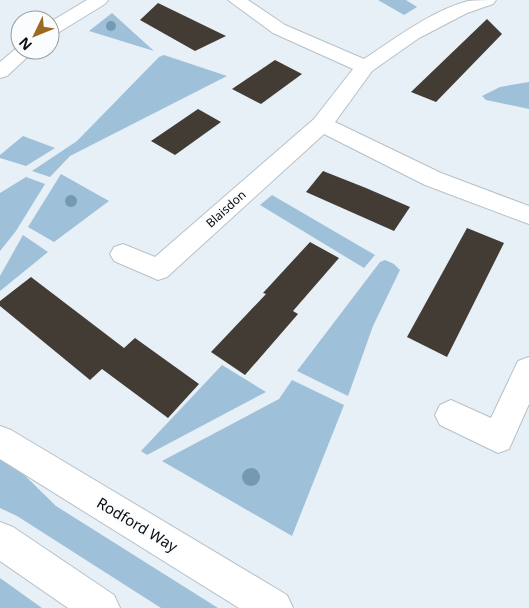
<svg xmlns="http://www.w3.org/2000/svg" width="529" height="608" viewBox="0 0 529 608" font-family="'Noto Sans',sans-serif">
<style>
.green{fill:#9fc0d9}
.building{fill:#423c35}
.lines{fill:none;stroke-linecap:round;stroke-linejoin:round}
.street-casing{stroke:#b7c0c7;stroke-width:2}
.secondary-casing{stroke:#b7c0c7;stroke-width:2}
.street{fill:#fff;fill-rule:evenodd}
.secondary{fill:#fff;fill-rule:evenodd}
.tree{fill:#7499b0}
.labels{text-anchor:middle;stroke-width:5;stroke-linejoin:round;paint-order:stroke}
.street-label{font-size:12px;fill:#0b0e10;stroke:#fafcfe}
.near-street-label{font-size:15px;fill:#0b0e10;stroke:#fafcfe}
</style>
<rect width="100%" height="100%" fill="#e7f0f7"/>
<g class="green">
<path d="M 378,0 L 406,0 L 417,7 L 404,15 Z"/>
<path d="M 112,13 L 154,51 L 89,31 Z"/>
<path d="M 164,55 L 227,76 L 70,156 L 50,177 L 32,171 L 77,141 L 159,57 Z"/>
<path d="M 529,82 L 529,109 L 486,100 L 482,96 L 500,87 Z"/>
<path d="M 23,136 L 55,148 L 26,166 L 0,158 L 0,155 Z"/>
<path d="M 61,174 L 109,201 L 54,242 L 28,227 Z"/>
<path d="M 26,177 L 45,184 L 16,231 L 0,251 L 0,193 Z"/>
<path d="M 272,195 L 375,255 L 364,268 L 260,205 Z"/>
<path d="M 23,235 L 48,252 L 0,291 L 0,276 Z"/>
<path d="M 385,260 L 394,264 L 400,270 L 373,326 L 348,396 L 297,371 L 380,262 Z"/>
<path d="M 222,365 L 266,392 L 147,455 L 141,451 Z"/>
<path d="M 292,380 L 344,405 L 292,536 L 162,461 L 279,399 Z"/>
<path d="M 0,455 L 11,462 L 56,506 L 218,608 L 161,608 L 17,516 L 0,508 Z"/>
<path d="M 0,578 L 42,608 L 0,608 Z"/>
</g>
<g class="building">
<path d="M 158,3 L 226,36 L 195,51 L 140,20 Z"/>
<path d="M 487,19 L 502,34 L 436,102 L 411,92 Z"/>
<path d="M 275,60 L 302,74 L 261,104 L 232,89 Z"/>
<path d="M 198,109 L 221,122 L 175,155 L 151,141 Z"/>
<path d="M 323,171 L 366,188 L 410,207 L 394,231 L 306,192 Z"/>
<path d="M 467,228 L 504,243 L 447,357 L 407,337 Z"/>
<path d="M 310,242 L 339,258 L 293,311 L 298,314 L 245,375 L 211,352 L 266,294 L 263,293 Z"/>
<path d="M 31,277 L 124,348 L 135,338 L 199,384 L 168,418 L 102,369 L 90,380 L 0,306 L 0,301 Z"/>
</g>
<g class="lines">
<defs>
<g id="street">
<path d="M 87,0 L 108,0 L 105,4 L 56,34 L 50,35 L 50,22 Z"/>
<path d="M 228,0 L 248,0 L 285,25 L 364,59 C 394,39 433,10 468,1 C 477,0 487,0 496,0 L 493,4 L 467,13 L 419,38 L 372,71 L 335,122 L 441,173 L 529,206 L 529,224 L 425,185 L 324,134 L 167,277 L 158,280 L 114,261 L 110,254 L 114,247 L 123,244 L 155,257 L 314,119 L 353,69 L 273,33 Z"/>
<path d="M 19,46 L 20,50 L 35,50 L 7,76 L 0,78 L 0,62 Z"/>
<path d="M 529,357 L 529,404 L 509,449 L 498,453 L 440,425 L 435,415 L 440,405 L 451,400 L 491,418 L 518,361 Z"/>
</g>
<g id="secondary">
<path d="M 0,426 L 11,430 L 287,595 L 293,608 L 239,608 L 0,459 Z"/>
<path d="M 0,522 L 13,527 L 114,595 L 120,608 L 68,608 L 0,561 Z"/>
</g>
</defs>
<use href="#street" class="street-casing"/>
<use href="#secondary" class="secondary-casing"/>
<use href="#street" class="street"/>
<use href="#secondary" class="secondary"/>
</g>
<g class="tree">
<circle cx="111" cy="26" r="5"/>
<circle cx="71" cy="201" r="6"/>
<circle cx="251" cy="477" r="9"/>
</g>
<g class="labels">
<g class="street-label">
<text transform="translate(226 209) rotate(-42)" y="4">Blaisdon</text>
</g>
<g class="near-street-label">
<text transform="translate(137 525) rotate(31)" y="5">Rodford Way</text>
</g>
</g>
<g transform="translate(35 35) rotate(227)"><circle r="24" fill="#fafcfe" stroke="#9a9d9f"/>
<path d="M0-4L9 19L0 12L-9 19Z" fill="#9d6920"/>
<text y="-8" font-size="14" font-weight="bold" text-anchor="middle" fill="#0b0e10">N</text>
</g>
</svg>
